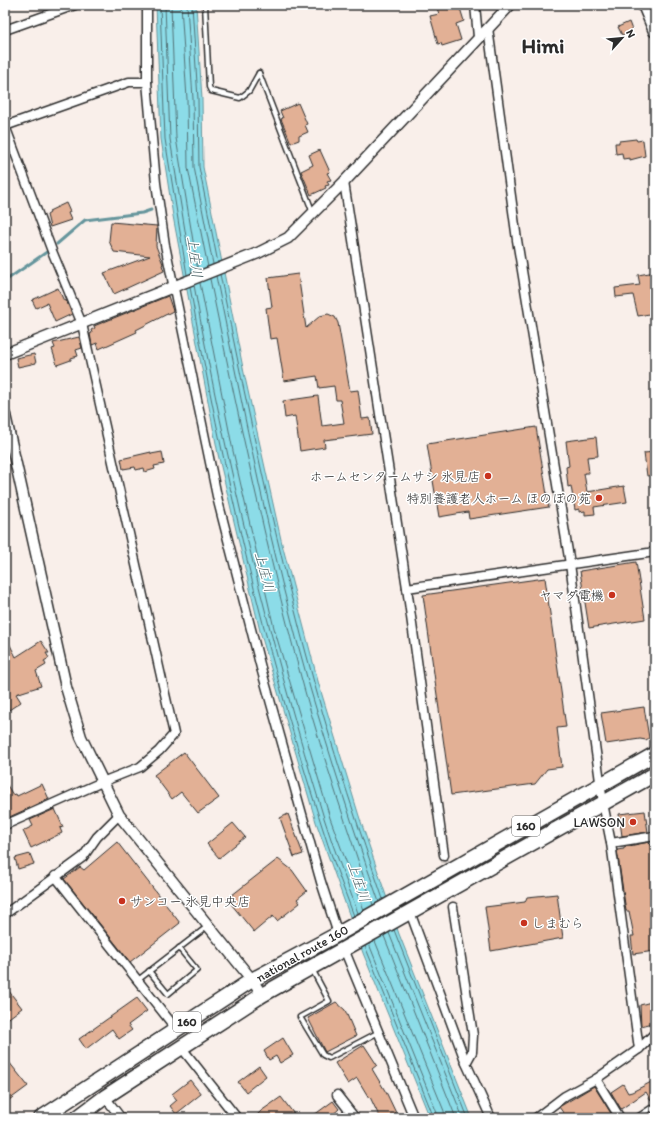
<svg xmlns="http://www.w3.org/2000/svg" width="660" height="1123" viewBox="0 0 660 1123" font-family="Itim,'Klee One',sans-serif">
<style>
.water{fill:#8cdce8;stroke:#65959c}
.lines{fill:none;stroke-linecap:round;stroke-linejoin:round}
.shore{stroke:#527277;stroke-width:1}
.stream{stroke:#65959c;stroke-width:3}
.building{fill:#e2b095;stroke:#2b2b2b}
.minor-tunnel{stroke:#d0c8c4;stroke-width:8;stroke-dasharray:8 4;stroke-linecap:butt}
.service-casing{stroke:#2b2b2b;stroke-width:7}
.minor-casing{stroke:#2b2b2b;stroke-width:11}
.tertiary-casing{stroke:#2b2b2b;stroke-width:13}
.secondary-casing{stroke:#2b2b2b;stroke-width:15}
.trunk-casing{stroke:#2b2b2b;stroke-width:17}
.service{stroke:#fff;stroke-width:4}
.minor{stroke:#fff;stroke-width:8}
.tertiary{stroke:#fff;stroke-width:10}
.secondary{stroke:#fff;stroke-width:12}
.trunk{stroke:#fff;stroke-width:14}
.poi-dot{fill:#c8321e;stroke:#fff;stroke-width:1.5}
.labels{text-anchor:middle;stroke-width:3;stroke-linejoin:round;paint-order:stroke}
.shield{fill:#fff;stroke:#6b6b6b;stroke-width:1}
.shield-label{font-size:12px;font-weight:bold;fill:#2b2b2b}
.poi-label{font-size:13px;fill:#2b2b2b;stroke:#fff;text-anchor:end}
.street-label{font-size:13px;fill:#2b2b2b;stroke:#fff}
.water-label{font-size:14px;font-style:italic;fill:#486064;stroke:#fff}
.town-label{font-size:21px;font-weight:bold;fill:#2b2b2b;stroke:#fff}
</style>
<rect width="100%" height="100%" fill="#f9efea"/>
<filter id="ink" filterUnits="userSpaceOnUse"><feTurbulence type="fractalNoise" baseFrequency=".025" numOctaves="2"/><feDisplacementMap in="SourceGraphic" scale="8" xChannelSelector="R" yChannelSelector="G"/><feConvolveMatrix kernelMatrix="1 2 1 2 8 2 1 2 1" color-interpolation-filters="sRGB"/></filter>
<g filter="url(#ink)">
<path class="water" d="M 156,5 L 196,5 L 202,99 L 203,167 L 244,373 L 282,544 L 319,685 L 359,816 L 399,934 L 472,1118 L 430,1118 L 363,953 L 316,822 L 260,631 L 218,454 L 173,216 L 161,139 Z"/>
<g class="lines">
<g class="shore">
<path d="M 160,5 L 165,139 L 187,275"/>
<path d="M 165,5 L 170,139 L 192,273"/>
<path d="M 171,5 L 176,138 L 198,271"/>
<path d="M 181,5 L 187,99 L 188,168 L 208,267"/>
<path d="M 187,5 L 193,99 L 194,167 L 213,264"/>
<path d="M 192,5 L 198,99 L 199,167 L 218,263"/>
<path d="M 220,274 C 248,412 277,550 315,686 C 335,758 359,829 383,899"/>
<path d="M 216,276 C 244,414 271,553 310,688 C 331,760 354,831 379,902"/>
<path d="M 210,279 C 238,416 267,553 304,688 C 324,761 349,833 373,905"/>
<path d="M 200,283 L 233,451 L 274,628 L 330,818 L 364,910"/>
<path d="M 194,285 C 226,465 270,643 324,818 C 334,850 347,882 358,913"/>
<path d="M 190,287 C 222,467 264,646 320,820 C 330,853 342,884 354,916"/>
<path d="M 394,930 L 468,1118"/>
<path d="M 389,933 L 463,1118"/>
<path d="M 384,936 L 456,1118"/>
<path d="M 375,941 L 444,1111 L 445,1118"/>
<path d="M 369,944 L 439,1118"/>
<path d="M 365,946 L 434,1118"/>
</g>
<g class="stream">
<path d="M 57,244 L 85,220 L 142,213 L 151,210"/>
<path d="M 5,281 L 51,249"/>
</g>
</g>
<g class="building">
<path d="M 436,5 L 459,5 L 464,21 L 456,24 L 461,40 L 442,46 L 441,43 L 438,44 L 430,16 L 439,14 Z"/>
<path d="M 629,22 L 632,30 L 622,35 L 618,27 Z"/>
<path d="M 298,103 L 307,124 L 305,125 L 308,132 L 299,136 L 299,140 L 291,143 L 281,119 L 283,118 L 280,111 Z"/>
<path d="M 636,139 L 637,141 L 643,140 L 645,156 L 630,160 L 630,158 L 623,159 L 622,153 L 616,154 L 615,143 L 619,143 L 619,141 Z"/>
<path d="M 320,150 L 330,172 L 327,173 L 331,180 L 327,181 L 329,185 L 325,186 L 326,188 L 311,195 L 301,171 L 313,165 L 309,155 Z"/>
<path d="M 66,203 L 70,212 L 68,213 L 71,220 L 50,227 L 47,215 L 50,213 L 49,211 Z"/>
<path d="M 111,222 L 157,226 L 156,246 L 163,264 L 162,265 L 164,271 L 114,294 L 104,273 L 150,256 L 114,252 L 109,241 Z"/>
<path d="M 655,272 L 655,294 L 652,295 L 655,313 L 638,316 L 633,295 L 616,297 L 615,288 L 640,285 L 638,275 Z"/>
<path d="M 298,274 L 306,328 L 320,316 L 328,314 L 335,317 L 338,323 L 350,391 L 358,390 L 362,419 L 370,418 L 372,434 L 324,440 L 325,447 L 300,451 L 295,416 L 285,418 L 283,401 L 318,396 L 322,426 L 344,423 L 340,400 L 336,400 L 334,386 L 319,388 L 317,376 L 284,381 L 277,338 L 270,339 L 266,308 L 272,307 L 268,278 Z"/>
<path d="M 58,288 L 64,301 L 66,300 L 72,314 L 55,322 L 47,303 L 36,308 L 32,300 Z"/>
<path d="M 168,296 L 173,311 L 136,330 L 137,332 L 99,349 L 97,343 L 92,345 L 90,334 L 92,333 L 91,330 L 95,328 L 94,326 Z"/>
<path d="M 79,337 L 82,348 L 76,350 L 78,356 L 71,358 L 71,360 L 57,365 L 52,349 L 55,348 L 53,343 Z"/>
<path d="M 34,354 L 36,363 L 18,367 L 16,358 Z"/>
<path d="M 536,427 L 549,507 L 469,519 L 468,512 L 439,517 L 427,444 Z"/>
<path d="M 596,437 L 598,456 L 587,457 L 589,473 L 584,473 L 587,492 L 624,486 L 627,502 L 594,507 L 595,514 L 585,515 L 585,511 L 579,512 L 579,509 L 575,510 L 571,486 L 568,487 L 566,467 L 569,466 L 566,441 Z"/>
<path d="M 151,452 L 151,454 L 162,452 L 164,464 L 154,466 L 155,469 L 145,472 L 144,468 L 136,470 L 135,467 L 123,469 L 121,459 Z"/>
<path d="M 655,452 L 655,475 L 647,476 L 644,453 Z"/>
<path d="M 636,562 L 645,619 L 589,628 L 580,571 Z"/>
<path d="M 545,578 L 566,727 L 557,728 L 562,767 L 547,769 L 535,784 L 451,795 L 423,595 Z"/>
<path d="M 5,635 L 16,657 L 41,641 L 49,653 L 46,653 L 49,658 L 44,661 L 46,665 L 36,671 L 41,686 L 16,694 L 21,702 L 9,710 L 5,703 Z"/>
<path d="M 644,707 L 649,738 L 646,740 L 640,739 L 606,744 L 601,713 Z"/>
<path d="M 184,752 L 219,798 L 198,813 L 181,792 L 172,799 L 154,775 Z"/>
<path d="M 5,782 L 13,795 L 16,794 L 17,796 L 42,784 L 49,799 L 5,819 Z"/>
<path d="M 55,809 L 63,827 L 60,828 L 62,833 L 31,848 L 23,831 L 33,826 L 30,820 Z"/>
<path d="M 645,811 L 648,832 L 622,836 L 619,814 Z"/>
<path d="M 288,814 L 303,854 L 294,857 L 280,818 Z"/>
<path d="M 233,823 L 245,837 L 219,858 L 207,844 Z"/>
<path d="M 117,842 L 180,923 L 130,962 L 64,879 L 80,867 L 84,870 Z"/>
<path d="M 649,842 L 650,845 L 655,844 L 655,951 L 633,954 L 631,936 L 634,936 L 629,911 L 626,911 L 617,850 L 624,849 L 624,847 Z"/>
<path d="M 30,854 L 34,864 L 18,869 L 15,858 Z"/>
<path d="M 278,859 L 292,870 L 307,891 L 297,899 L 300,903 L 277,921 L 273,916 L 254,932 L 227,899 Z"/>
<path d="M 557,894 L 563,938 L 491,951 L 485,907 L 525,902 L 527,897 Z"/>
<path d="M 5,986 L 22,1008 L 5,1021 Z"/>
<path d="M 137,998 L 147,1011 L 128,1025 L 132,1030 L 119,1039 L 112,1029 L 86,1049 L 79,1039 Z"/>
<path d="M 655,1001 L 655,1014 L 652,1016 L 653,1023 L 641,1026 L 640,1005 Z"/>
<path d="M 336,1002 L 345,1010 L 356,1036 L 325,1052 L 308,1018 Z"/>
<path d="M 283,1038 L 293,1055 L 280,1063 L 276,1056 L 269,1060 L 264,1051 Z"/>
<path d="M 364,1045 L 377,1065 L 372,1069 L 387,1094 L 397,1115 L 390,1118 L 380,1118 L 370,1097 L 369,1098 L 357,1078 L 348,1084 L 335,1063 Z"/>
<path d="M 5,1057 L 28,1086 L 5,1103 Z"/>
<path d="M 259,1066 L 266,1076 L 246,1092 L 238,1082 Z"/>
<path d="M 190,1080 L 201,1094 L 176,1114 L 170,1106 L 177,1100 L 172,1094 Z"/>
<path d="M 655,1080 L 655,1107 L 646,1092 L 621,1109 L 611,1092 L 623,1084 L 628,1093 L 632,1092 Z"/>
<path d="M 594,1086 L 614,1118 L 567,1118 L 559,1107 Z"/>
<path d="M 281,1097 L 297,1118 L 254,1118 L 261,1111 Z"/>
<path d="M 333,1101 L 339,1109 L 329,1118 L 310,1118 Z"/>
</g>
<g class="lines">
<path class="minor-tunnel" d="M 444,855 L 453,907"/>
<defs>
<g id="service">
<path d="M 205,5 L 209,87 L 211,91 L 240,98 L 249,91 L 259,73"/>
<path d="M 259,73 L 313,213"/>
<path d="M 312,969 L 329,1001 L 300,1017 L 323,1055 L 329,1058 L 379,1032"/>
<path d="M 149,971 L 168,994 L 197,970 L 179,948"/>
<path d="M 138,980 L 208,926"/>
<path d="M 636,1118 L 651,1108 L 655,1112"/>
</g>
<g id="minor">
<path d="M 475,5 L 478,37"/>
<path d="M 488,28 L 517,240 L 570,564 L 603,803 L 611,843 L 639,1049"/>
<path d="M 5,30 L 75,5"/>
<path d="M 147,82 L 147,5"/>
<path d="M 5,126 L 129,82 L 147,82 L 156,183 L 165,245 L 218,501 L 261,668 L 321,882 L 338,934"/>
<path d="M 5,126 L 52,251 L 82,324 L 174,734 L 159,751 L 140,767 L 102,782 L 5,825"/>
<path d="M 344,182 L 407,588 L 444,855"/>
<path d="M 407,588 L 655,552"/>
<path d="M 611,843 L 655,836"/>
<path d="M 55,876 L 177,1030"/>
<path d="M 453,907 L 473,1035 L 472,1052 L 466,1063 L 491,1118"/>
<path d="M 410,912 L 466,1063"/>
<path d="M 5,914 L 83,857 L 97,837 L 119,815"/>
<path d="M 344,949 L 414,1118"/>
<path d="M 181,1047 L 237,1118"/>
<path d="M 596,1079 L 620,1118"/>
<path d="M 337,1095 L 355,1118"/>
<path d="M 105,1097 L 121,1118"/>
<path d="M 536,1118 L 565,1096 L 596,1079 L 639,1049 L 655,1033"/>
</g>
<g id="tertiary">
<path d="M 5,354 L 258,253 L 288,238 L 344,182 L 510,5"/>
<path d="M 5,415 L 66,687 L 81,737 L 119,815 L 252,980 L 262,995"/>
</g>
<path id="secondary" d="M 644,5 L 655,31"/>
<g id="trunk">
<path d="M 41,1118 L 252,980 L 338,934 L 655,754"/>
<path d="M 77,1118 L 105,1097 L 262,995 L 655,774"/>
</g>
</defs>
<use href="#service" class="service-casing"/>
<use href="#minor" class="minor-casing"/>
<use href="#tertiary" class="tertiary-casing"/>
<use href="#secondary" class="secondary-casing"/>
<use href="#trunk" class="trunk-casing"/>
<use href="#service" class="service"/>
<use href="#minor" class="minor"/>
<use href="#tertiary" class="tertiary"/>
<use href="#secondary" class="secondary"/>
<use href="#trunk" class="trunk"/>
</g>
</g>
<g class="poi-dot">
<circle cx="488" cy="476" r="4"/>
<circle cx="599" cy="498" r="4"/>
<circle cx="612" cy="595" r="4"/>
<circle cx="633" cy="822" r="4"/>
<circle cx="122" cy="901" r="4"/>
<circle cx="524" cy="923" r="4"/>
</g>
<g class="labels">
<g class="shield">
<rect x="512" y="816" width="28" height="20" rx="3"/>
<rect x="173" y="1012" width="28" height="20" rx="3"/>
</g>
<g class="shield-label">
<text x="526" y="830">160</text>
<text x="187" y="1026">160</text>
</g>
<g class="poi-label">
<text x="480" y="481">ホームセンタームサシ 氷見店</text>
<text x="591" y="503">特別養護老人ホーム ほのぼの苑</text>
<text x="604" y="600">ヤマダ電機</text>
<text x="625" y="827">LAWSON</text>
<text x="130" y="906" text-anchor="start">サンコー 氷見中央店</text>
<text x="532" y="928" text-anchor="start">しまむら</text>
</g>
<g class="street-label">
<text transform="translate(302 953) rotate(-29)" y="5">national route 160</text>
</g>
<g class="water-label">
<text transform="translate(195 257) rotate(82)" y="5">上庄川</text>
<text transform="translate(265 572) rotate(74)" y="5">上庄川</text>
<text transform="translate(359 882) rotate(71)" y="5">上庄川</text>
</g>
<g class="town-label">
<text x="543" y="53">Himi</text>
</g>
</g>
<rect width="660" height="1123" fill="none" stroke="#fff" stroke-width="20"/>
<rect x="10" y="10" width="640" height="1103" fill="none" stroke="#2b2b2b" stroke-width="1.5" filter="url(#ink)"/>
<g transform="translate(622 38) rotate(63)" stroke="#ffffff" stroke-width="3" paint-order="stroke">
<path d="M0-3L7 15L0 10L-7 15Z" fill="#2b2b2b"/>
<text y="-6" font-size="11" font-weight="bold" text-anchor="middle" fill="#2b2b2b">N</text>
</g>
</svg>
